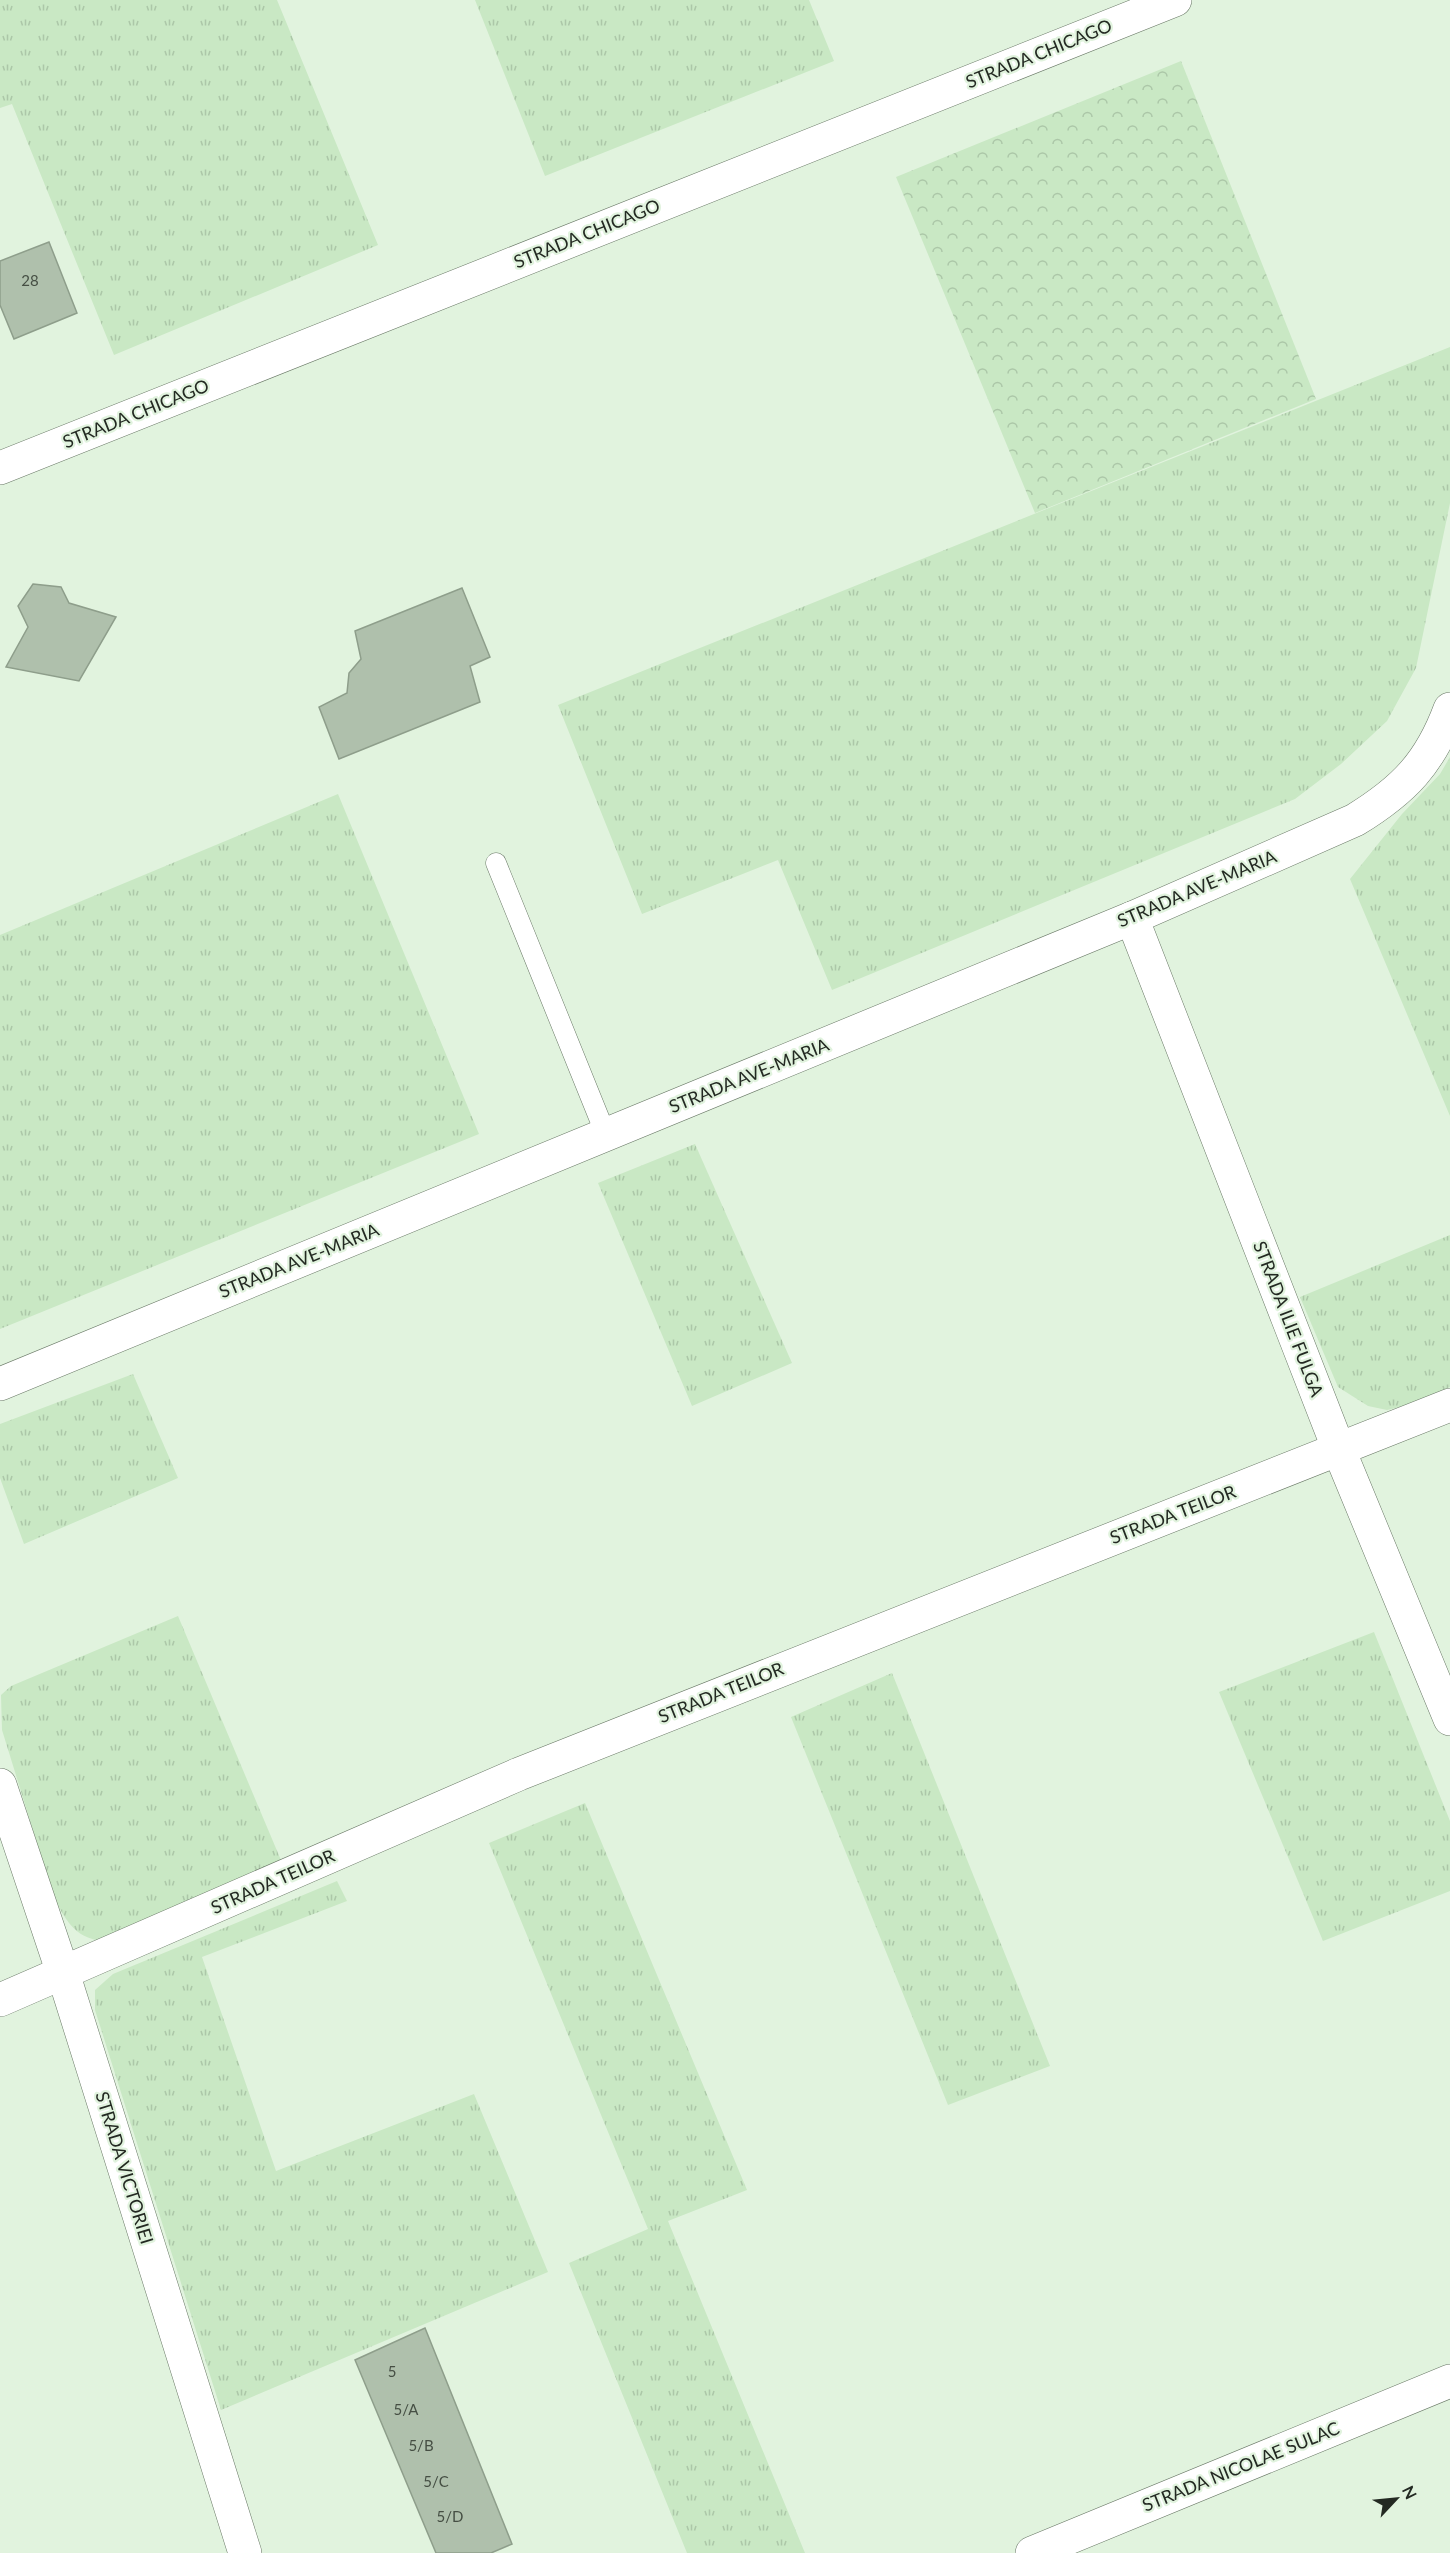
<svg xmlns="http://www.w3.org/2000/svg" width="1450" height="2553" viewBox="0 0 1450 2553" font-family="Lato,sans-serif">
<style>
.grass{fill:url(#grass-tufts)}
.park{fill:url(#park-crowns)}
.building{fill:#afc0ac;stroke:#8e9e8b;stroke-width:1.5}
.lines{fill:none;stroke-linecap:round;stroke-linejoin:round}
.lane-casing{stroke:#6a7967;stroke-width:21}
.street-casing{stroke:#6a7967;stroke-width:34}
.lane{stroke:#fff;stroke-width:20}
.street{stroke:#fff;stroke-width:33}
.labels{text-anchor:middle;stroke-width:4.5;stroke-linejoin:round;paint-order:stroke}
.number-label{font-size:15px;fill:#464f44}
.street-label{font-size:18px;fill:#232922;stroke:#e1f3de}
</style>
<defs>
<pattern id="grass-tufts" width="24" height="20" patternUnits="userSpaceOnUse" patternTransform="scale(1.5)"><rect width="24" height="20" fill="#c9e8c4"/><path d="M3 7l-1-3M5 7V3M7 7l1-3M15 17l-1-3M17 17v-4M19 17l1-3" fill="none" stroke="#acc7a8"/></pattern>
<pattern id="park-crowns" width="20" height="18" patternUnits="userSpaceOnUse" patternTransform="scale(1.5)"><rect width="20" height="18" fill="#c9e8c4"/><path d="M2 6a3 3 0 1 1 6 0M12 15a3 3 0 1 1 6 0" fill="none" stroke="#acc7a8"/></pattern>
</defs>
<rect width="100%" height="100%" fill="#e1f3de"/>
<g class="grass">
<path d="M 0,0 L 277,0 L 378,245 L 114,355 L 12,104 L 0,108 Z"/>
<path d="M 475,0 L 809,0 L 834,61 L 545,176 Z"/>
<path d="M 1450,347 L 1450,503 L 1416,668 L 1387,721 L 1341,764 L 1295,799 L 832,990 L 778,860 L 642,914 L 558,705 Z"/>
<path d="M 1450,757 L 1450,1116 L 1350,879 L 1402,814 L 1440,774 Z"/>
<path d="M 338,794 L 479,1134 L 0,1329 L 0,935 Z"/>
<path d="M 695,1144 L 792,1363 L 692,1406 L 598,1183 Z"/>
<path d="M 1450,1235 L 1450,1387 L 1408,1405 L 1387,1410 L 1368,1406 L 1338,1387 L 1300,1297 Z"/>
<path d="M 133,1374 L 178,1478 L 24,1544 L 0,1478 L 0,1424 Z"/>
<path d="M 178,1616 L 283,1865 L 102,1941 C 74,1938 64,1918 53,1895 L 2,1730 L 1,1695 L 11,1686 Z"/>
<path d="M 1374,1632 L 1450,1821 L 1450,1891 L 1323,1941 L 1219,1692 Z"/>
<path d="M 892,1673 L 1050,2066 L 948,2105 L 791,1717 Z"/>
<path d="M 585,1803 L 747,2190 L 668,2221 L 805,2553 L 687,2553 L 569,2263 L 648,2229 L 489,1843 Z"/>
<path d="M 337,1881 L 347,1901 L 202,1957 L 276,2171 L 474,2094 L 548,2272 L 221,2410 L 95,2010 L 95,1990 L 113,1974 Z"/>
</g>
<path class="park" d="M 1181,61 L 1316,399 L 1035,513 L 896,177 Z"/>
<g class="building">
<path d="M 49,242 L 77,313 L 14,339 L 0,305 L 0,261 Z"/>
<path d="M 33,584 L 61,587 L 69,603 L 116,617 L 79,681 L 6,667 L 28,627 L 18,606 Z"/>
<path d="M 462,588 L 490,657 L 470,666 L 480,702 L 339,759 L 319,707 L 347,693 L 349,673 L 361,659 L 355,631 Z"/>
<path d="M 425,2328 L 512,2544 L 491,2553 L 436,2553 L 355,2360 Z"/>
</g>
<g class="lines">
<defs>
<path id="lane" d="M 496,863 L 606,1135"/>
<g id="street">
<path d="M 0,468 L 1175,0"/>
<path d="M 1132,918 L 1339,1450 L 1450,1719"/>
<path d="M 0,1384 L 1132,918 L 1355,820 C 1404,790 1430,763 1450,709"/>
<path d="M 0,1785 L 63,1973 L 245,2553"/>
<path d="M 0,2000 L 519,1774 L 1450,1405"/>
<path d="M 1032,2553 L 1450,2381"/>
</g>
</defs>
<use href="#lane" class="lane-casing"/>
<use href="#street" class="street-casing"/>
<use href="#lane" class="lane"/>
<use href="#street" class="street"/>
</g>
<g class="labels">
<g class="number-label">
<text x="30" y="286">28</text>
<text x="392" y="2377">5</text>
<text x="406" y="2415">5/A</text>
<text x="421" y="2451">5/B</text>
<text x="436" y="2487">5/C</text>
<text x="450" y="2522">5/D</text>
</g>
<g class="street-label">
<text transform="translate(1039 54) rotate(-22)" y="6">STRADA CHICAGO</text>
<text transform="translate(587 234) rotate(-22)" y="6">STRADA CHICAGO</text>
<text transform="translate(136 414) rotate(-22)" y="6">STRADA CHICAGO</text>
<text transform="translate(1197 889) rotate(-23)" y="6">STRADA AVE-MARIA</text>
<text transform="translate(749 1076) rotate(-22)" y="6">STRADA AVE-MARIA</text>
<text transform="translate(299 1261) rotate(-22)" y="6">STRADA AVE-MARIA</text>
<text transform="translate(1288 1319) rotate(69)" y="6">STRADA ILIE FULGA</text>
<text transform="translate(1173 1515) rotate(-21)" y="6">STRADA TEILOR</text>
<text transform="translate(721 1693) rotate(-22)" y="6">STRADA TEILOR</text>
<text transform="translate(273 1882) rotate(-24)" y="6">STRADA TEILOR</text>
<text transform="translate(124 2168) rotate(73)" y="6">STRADA VICTORIEI</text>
<text transform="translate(1241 2467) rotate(-22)" y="6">STRADA NICOLAE SULAC</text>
</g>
</g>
<g transform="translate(1396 2499) rotate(64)" stroke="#e1f3de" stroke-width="4.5" paint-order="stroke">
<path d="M0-4.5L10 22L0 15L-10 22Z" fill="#232922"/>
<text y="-9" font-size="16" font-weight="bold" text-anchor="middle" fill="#232922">N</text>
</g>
</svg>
